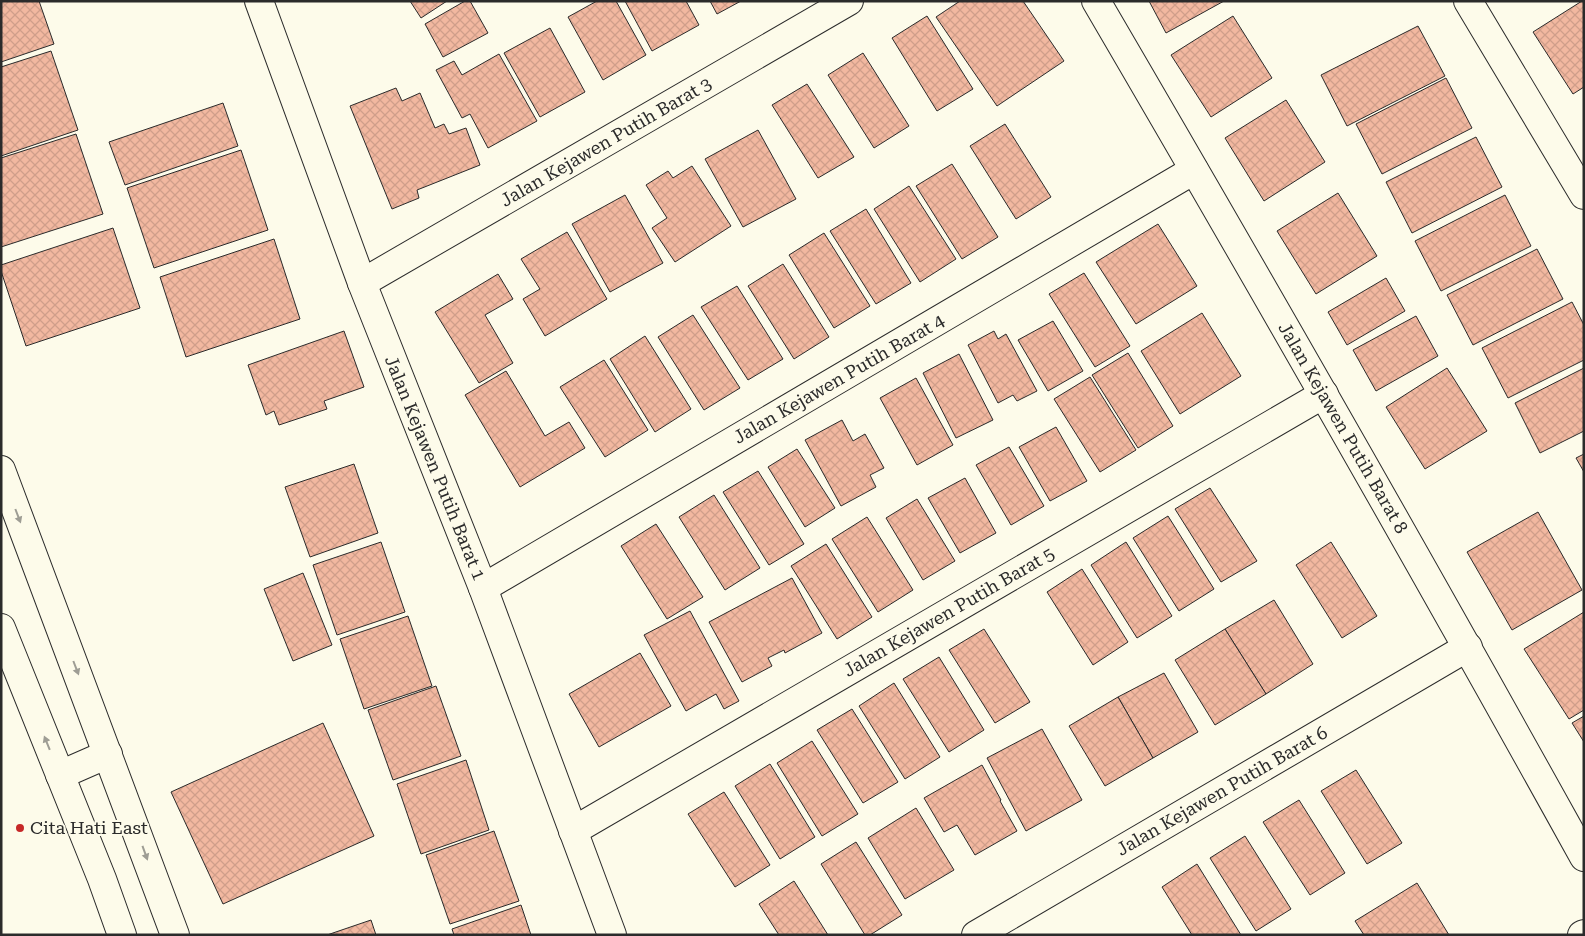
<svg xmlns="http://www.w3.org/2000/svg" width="1585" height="936" viewBox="0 0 1585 936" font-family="'Roboto Serif',serif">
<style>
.building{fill:url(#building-cross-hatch);stroke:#2b2b2b}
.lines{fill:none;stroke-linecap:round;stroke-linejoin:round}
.minor-casing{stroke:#2b2b2b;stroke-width:30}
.minor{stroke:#fdfbea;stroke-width:28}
.oneway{fill:#9e9d94}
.poi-dot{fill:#c62828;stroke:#fdfbea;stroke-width:2}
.labels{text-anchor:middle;stroke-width:4;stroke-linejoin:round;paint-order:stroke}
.street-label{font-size:18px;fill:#2b2b2b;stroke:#fdfbea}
.poi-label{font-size:18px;fill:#2b2b2b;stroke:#fdfbea;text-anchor:start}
</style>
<defs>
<pattern id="building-cross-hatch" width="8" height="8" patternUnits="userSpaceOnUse" patternTransform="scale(1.25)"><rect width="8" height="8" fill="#f2b8a0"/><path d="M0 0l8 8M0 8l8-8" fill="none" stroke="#d09e8a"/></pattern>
</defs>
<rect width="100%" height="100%" fill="#fdfbea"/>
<g class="building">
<path d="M 1,1 L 39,1 L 54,44 L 1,62 Z"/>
<path d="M 410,1 L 447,1 L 421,18 Z"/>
<path d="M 465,1 L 470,1 L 488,33 L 443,57 L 425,24 Z"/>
<path d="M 597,1 L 616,1 L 646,55 L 603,80 L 568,17 Z"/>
<path d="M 625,1 L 686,1 L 699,25 L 652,51 Z"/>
<path d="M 710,1 L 741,1 L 717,14 Z"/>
<path d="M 960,1 L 1023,1 L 1064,61 L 997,106 L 936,17 Z"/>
<path d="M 1149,1 L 1224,1 L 1166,33 Z"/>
<path d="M 1582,1 L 1584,1 L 1584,87 L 1573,94 L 1533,32 Z"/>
<path d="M 927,16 L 973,89 L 937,111 L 892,38 Z"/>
<path d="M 1233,16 L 1272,78 L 1211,117 L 1171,55 Z"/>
<path d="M 1418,26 L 1445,76 L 1347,126 L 1321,75 Z"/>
<path d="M 550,28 L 585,92 L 540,117 L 504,53 Z"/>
<path d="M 51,51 L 78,130 L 1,156 L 1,67 Z"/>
<path d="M 863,53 L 909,126 L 874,148 L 828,75 Z"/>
<path d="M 499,54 L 537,121 L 488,148 L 470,114 L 462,118 L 436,70 L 454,61 L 462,75 Z"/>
<path d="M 1446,78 L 1472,128 L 1382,174 L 1356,124 Z"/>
<path d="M 807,84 L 854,157 L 818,178 L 772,105 Z"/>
<path d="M 396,88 L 402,101 L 420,93 L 435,128 L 444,124 L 449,134 L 466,128 L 480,165 L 417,190 L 419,198 L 392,209 L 350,106 Z"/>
<path d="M 1286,100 L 1325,162 L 1264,201 L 1225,138 Z"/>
<path d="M 223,103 L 238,146 L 125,185 L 109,142 Z"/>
<path d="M 1005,124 L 1051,197 L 1016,219 L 970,146 Z"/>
<path d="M 758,130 L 796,199 L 743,227 L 705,159 Z"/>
<path d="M 76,134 L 103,214 L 1,247 L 1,158 Z"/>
<path d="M 1476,137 L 1502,187 L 1412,233 L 1386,182 Z"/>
<path d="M 241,150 L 268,230 L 154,268 L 127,188 Z"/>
<path d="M 952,164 L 998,237 L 962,259 L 916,186 Z"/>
<path d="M 692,166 L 731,226 L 675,262 L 652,228 L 667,218 L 646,185 L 668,171 L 673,178 Z"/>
<path d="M 909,186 L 956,259 L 920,282 L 874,209 Z"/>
<path d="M 1338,193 L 1377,256 L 1316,294 L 1277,231 Z"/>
<path d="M 625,195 L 663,263 L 610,292 L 572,224 Z"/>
<path d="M 1505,195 L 1531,246 L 1441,291 L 1415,241 Z"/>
<path d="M 866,209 L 911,283 L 876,304 L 830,231 Z"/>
<path d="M 1158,224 L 1197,286 L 1136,324 L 1096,262 Z"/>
<path d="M 113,228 L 140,308 L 26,346 L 1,271 L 1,265 Z"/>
<path d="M 567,232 L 607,299 L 545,336 L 523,299 L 540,289 L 521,259 Z"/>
<path d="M 824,233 L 870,306 L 834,328 L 789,255 Z"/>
<path d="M 274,239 L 300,319 L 186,357 L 160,277 Z"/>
<path d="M 1537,249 L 1563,299 L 1473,345 L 1447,295 Z"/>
<path d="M 783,264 L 829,337 L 794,359 L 748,286 Z"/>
<path d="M 1084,273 L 1130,346 L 1095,367 L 1049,294 Z"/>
<path d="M 498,274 L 513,299 L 485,315 L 513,363 L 479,383 L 435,312 Z"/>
<path d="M 1386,278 L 1405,311 L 1347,345 L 1328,312 Z"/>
<path d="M 737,286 L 783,359 L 748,380 L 701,307 Z"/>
<path d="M 1572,302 L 1584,325 L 1584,360 L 1508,398 L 1482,348 Z"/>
<path d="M 1202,313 L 1241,376 L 1180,414 L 1141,351 Z"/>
<path d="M 693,315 L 740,388 L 704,410 L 658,337 Z"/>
<path d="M 1416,316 L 1438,356 L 1376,391 L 1353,350 Z"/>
<path d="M 1053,321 L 1083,371 L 1048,391 L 1018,340 Z"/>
<path d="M 344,331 L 364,387 L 324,401 L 327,409 L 279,425 L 274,411 L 266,415 L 248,365 Z"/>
<path d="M 994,331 L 998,339 L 1006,334 L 1037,391 L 1017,401 L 1013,395 L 998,403 L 968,345 Z"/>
<path d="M 645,336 L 691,409 L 655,432 L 610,359 Z"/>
<path d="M 1128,353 L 1173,426 L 1138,448 L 1092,375 Z"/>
<path d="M 959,354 L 993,420 L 956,438 L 923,373 Z"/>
<path d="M 604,360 L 648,430 L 605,457 L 560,387 Z"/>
<path d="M 1447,368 L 1487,431 L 1425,469 L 1386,407 Z"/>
<path d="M 1584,368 L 1584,431 L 1540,453 L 1515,403 Z"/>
<path d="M 506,371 L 545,436 L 569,422 L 585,448 L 520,487 L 465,395 Z"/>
<path d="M 1090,377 L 1136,450 L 1100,472 L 1054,399 Z"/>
<path d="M 916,378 L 953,445 L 917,465 L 880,398 Z"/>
<path d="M 842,420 L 853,441 L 865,434 L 884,468 L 870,475 L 876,487 L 841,506 L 805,440 Z"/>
<path d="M 1056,427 L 1087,481 L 1050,501 L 1019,447 Z"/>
<path d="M 1009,447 L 1044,506 L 1011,525 L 976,465 Z"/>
<path d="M 797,449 L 835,508 L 805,527 L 768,467 Z"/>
<path d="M 1584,454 L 1584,472 L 1576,458 Z"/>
<path d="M 354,464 L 378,533 L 310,557 L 285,487 Z"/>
<path d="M 758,471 L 804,544 L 769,565 L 723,492 Z"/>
<path d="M 965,478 L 996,533 L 960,553 L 928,498 Z"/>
<path d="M 1210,488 L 1257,561 L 1221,582 L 1175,509 Z"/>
<path d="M 714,495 L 760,568 L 725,590 L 679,517 Z"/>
<path d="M 917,499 L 955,561 L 923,580 L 886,518 Z"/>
<path d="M 1538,512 L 1582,590 L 1512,630 L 1467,552 Z"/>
<path d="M 1168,516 L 1214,589 L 1179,611 L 1133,538 Z"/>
<path d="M 867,517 L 913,590 L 878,612 L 832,539 Z"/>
<path d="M 656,524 L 703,597 L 667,619 L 621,546 Z"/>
<path d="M 381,542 L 405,612 L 337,635 L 313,565 Z"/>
<path d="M 1126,542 L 1172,616 L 1137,638 L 1091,565 Z"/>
<path d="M 1331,542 L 1377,616 L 1342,638 L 1296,565 Z"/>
<path d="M 826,544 L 872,617 L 837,639 L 791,566 Z"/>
<path d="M 1082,569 L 1128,642 L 1093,665 L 1047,592 Z"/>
<path d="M 303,573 L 332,645 L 293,661 L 264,589 Z"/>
<path d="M 792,578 L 822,633 L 785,653 L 784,650 L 768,658 L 772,666 L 742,682 L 709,622 Z"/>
<path d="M 1274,600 L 1313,664 L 1266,694 L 1225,629 Z"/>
<path d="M 690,611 L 739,701 L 724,709 L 716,694 L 686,711 L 644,635 Z"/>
<path d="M 1584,612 L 1584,710 L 1569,719 L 1524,649 Z"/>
<path d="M 408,616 L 432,686 L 364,709 L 340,639 Z"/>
<path d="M 984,629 L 1030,702 L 995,723 L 949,650 Z"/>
<path d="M 1225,629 L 1266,694 L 1215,725 L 1175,660 Z"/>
<path d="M 640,653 L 671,706 L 599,747 L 569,694 Z"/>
<path d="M 939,657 L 984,730 L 949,752 L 903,679 Z"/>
<path d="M 1164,673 L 1198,732 L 1153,758 L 1118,697 Z"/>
<path d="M 894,683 L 940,757 L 905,779 L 859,706 Z"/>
<path d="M 436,686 L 461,756 L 393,780 L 368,710 Z"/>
<path d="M 1118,697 L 1153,758 L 1105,786 L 1069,726 Z"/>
<path d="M 852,709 L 898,782 L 863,803 L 817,730 Z"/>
<path d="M 1584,716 L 1584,742 L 1572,723 Z"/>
<path d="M 323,723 L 374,836 L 223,904 L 171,792 Z"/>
<path d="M 1042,729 L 1082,800 L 1026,831 L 987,758 Z"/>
<path d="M 812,741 L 858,814 L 822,836 L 777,763 Z"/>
<path d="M 466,760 L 489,830 L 421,854 L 397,784 Z"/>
<path d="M 770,764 L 815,837 L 780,859 L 735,786 Z"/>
<path d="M 982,765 L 1001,800 L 1000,801 L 1017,831 L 975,855 L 957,825 L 944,832 L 924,798 Z"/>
<path d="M 1356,770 L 1402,843 L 1367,864 L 1321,791 Z"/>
<path d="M 724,792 L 770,865 L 735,887 L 688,814 Z"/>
<path d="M 1299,800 L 1345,873 L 1310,895 L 1263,822 Z"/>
<path d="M 916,808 L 954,870 L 905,899 L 868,838 Z"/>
<path d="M 494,831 L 519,901 L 450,924 L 426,855 Z"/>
<path d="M 1245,836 L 1291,909 L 1256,931 L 1210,858 Z"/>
<path d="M 856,842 L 902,915 L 870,935 L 865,935 L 821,864 Z"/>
<path d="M 1197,864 L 1241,935 L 1192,935 L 1162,887 Z"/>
<path d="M 794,881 L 828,935 L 779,935 L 759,904 Z"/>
<path d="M 1417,883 L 1449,935 L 1364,935 L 1355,921 Z"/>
<path d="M 521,905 L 531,935 L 454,935 L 452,929 Z"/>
<path d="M 371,920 L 376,935 L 327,935 Z"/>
</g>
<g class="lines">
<defs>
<g id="minor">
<path d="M 259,1 L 362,283 L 483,588 L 612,935"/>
<path d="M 1096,1 C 1262,285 1425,570 1584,857"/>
<path d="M 1468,1 L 1584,195"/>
<path d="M 362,283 L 849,1"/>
<path d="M 1,470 L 175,935"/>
<path d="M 483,588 L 1194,170"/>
<path d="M 1,628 L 102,879 L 122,935"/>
<path d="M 60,775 L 108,754"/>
<path d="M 573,831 L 1324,394"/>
<path d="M 976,935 L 1468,647"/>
<path d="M 1582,935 L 1584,934"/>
</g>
</defs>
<use href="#minor" class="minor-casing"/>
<use href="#minor" class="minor"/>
</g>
<defs><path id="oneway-solid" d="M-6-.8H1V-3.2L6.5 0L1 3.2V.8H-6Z" transform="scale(1.25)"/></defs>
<g class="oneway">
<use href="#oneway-solid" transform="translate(18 516) rotate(69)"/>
<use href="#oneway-solid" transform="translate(76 668) rotate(69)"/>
<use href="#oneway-solid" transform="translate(47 743) rotate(-112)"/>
<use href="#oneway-solid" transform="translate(145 853) rotate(70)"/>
</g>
<circle class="poi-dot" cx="20" cy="828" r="5"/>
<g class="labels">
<g class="street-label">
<text transform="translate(606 142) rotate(-30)" y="6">Jalan Kejawen Putih Barat 3</text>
<text transform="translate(839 379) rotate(-30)" y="6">Jalan Kejawen Putih Barat 4</text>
<text transform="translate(1343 428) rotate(60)" y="6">Jalan Kejawen Putih Barat 8</text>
<text transform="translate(435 468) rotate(68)" y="6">Jalan Kejawen Putih Barat 1</text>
<text transform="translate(949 612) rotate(-30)" y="6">Jalan Kejawen Putih Barat 5</text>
<text transform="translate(1222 791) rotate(-30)" y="6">Jalan Kejawen Putih Barat 6</text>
</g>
<g class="poi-label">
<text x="30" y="834">Cita Hati East</text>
</g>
</g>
<rect width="1585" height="936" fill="none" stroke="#2b2b2b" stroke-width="5"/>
</svg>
